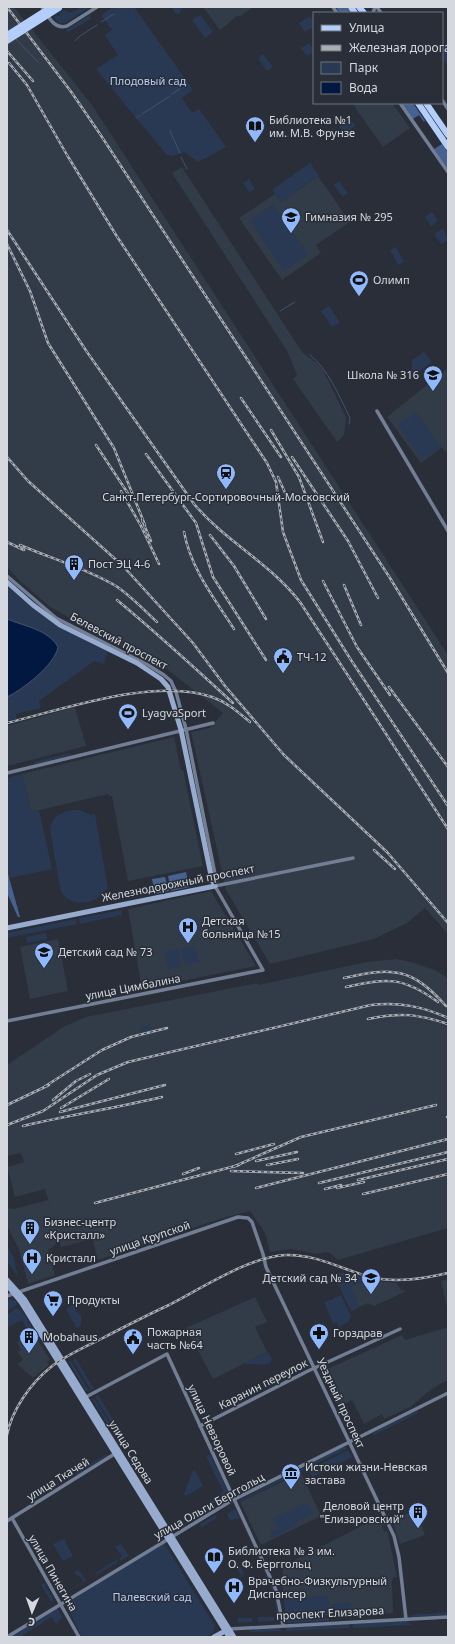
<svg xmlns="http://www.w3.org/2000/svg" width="455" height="1644" viewBox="0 0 455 1644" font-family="'Noto Sans',sans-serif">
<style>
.built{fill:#323b48}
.green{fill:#293953}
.forest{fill:#476291}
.water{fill:#031840;stroke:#425270}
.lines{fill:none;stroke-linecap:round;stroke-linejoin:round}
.stream{stroke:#425270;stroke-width:1}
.street{stroke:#717e94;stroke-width:3.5}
.secondary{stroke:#97abcf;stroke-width:5}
.primary{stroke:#b4cefc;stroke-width:6}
.rail-casing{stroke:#a9adb4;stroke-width:2.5}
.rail{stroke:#292e38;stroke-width:1;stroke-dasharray:3;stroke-linecap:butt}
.primary-bridge{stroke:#b4cefc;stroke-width:6}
.labels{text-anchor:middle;stroke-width:3;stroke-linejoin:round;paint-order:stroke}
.park-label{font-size:11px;fill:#b4cefa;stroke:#292e38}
.poi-label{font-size:11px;fill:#d5d9df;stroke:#292e38;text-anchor:start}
.street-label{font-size:11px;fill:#d5d9df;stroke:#292e38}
</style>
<rect width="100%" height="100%" fill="#292e38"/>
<g class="built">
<path d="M 7,7 L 14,7 L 92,105 L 448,655 L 448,934 L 425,908 L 407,923 L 374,939 L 270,964 L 226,890 L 191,732 L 210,728 L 223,713 L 159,663 L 109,641 L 49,606 L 19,580 L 7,567 Z"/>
<path d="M 203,7 L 253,7 L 241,16 L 237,16 L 220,30 Z"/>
<path d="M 358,103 L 392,103 L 410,128 L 383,147 L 354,106 Z"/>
<path d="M 182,167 L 302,352 L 318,364 L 323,370 L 346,417 L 344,435 L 337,442 L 293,379 L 297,375 L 287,351 L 172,173 Z"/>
<path d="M 318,176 L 350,222 L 316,245 L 321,253 L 282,280 L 239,218 L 275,194 L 281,202 Z"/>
<path d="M 448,368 L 448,455 L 442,447 L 421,463 L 387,417 Z"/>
<path d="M 75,707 L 86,746 L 7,766 L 7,726 Z"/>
<path d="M 174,737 L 181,770 L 183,770 L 203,866 L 128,881 L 112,796 L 109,796 L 108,794 L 31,812 L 22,774 Z"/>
<path d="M 211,891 L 256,966 L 142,989 L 128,909 Z"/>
<path d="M 58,939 L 68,991 L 30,999 L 20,947 Z"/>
<path d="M 396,959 L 411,962 L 435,970 L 448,978 L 448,1228 L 338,1260 L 330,1253 L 326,1252 L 317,1254 L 291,1249 L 270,1252 L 265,1233 L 250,1211 L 220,1219 L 98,1260 L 92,1239 L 61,1247 L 59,1240 L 52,1248 L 48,1249 L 55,1275 L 28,1284 L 19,1249 L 7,1226 L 7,1208 L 14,1209 L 48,1200 L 51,1210 L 45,1189 L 15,1197 L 7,1167 L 24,1162 L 21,1153 L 7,1156 L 7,1065 L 65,1026 L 86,1017 L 257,983 L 258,985 L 367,962 Z"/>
<path d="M 333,1273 L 346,1273 L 376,1281 L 397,1283 L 401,1290 L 407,1291 L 374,1306 L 368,1303 L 351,1311 Z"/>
<path d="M 448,1279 L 448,1311 L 441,1281 Z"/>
<path d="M 255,1297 L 267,1322 L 255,1327 L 267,1352 L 213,1379 L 186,1328 Z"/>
<path d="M 448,1327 L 448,1380 L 433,1388 L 410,1407 L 384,1419 L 382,1414 L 364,1424 L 352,1400 L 339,1407 L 321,1372 L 402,1335 L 405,1340 Z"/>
<path d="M 33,1332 L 50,1360 L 47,1362 L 49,1365 L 33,1378 L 17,1364 L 23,1360 L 18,1352 L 21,1350 L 17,1342 Z"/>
<path d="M 301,1473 L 321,1516 L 261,1545 L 240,1502 Z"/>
<path d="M 415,1510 L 425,1535 L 400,1544 L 392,1521 Z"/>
<path d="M 381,1516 L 385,1525 L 382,1526 L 384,1532 L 387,1531 L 388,1534 L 397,1577 L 394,1577 L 392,1581 L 393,1613 L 360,1615 L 360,1612 L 351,1612 L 287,1616 L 285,1595 L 282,1586 L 283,1566 Z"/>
</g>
<g class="green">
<path d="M 81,7 L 90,7 L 65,23 L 59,23 L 54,17 L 56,15 L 60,16 L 59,13 L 64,10 L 70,13 Z"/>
<path d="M 113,7 L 134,7 L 193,90 L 182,98 L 192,113 L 199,109 L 226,147 L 198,162 L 185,152 L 173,156 L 166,154 L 96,69 L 118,55 L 105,35 L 112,30 L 101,15 Z"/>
<path d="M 171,7 L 183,7 L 179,14 L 175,13 Z"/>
<path d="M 200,15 L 213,32 L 205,38 L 192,20 Z"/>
<path d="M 88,16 L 92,18 L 67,33 L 66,30 Z"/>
<path d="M 310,16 L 314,23 L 314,32 L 311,28 L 305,32 L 299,23 Z"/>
<path d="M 310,43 L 314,52 L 307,56 L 301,48 Z"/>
<path d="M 448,43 L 448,66 L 442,58 L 442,48 Z"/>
<path d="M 263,54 L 273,67 L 267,71 L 258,58 Z"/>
<path d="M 350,118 L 355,126 L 344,134 L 339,126 Z"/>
<path d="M 310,163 L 319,175 L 281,202 L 272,190 Z"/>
<path d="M 249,179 L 255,189 L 249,192 L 243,183 Z"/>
<path d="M 339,181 L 348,193 L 343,197 L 334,185 Z"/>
<path d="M 273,204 L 308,254 L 284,271 L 251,222 L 252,219 Z"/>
<path d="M 432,212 L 438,221 L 431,226 L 425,217 Z"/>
<path d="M 443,228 L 448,240 L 441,244 L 434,234 Z"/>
<path d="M 396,247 L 404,262 L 398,265 L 390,250 Z"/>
<path d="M 329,306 L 340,322 L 332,327 L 321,311 Z"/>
<path d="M 424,352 L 432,362 L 412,377 L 412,360 Z"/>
<path d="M 416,412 L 441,447 L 422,460 L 398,425 Z"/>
<path d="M 7,586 C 41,617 67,632 108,652 L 103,664 L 94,661 L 39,701 L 41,708 L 16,714 L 16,719 L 7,721 Z"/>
<path d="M 70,753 L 71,755 L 35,764 L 34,762 Z"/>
<path d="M 22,774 L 31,812 L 39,810 L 52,869 L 10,878 L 7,869 L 7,778 Z"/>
<path d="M 80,810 L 91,815 L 95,814 L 108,889 C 103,891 100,896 96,899 C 84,905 68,904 61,892 L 50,830 C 51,815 66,809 80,810 Z"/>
<path d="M 121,910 L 122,915 L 80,924 L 79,918 Z"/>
<path d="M 76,919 L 77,924 L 7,938 L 7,933 Z"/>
<path d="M 46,933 L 47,939 L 27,943 L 26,937 Z"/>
<path d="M 195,945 L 199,962 L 185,965 L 181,949 Z"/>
<path d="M 178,949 L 181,966 L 168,969 L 164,952 Z"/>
<path d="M 145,1026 L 149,1026 L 153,1030 L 139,1033 L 140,1028 Z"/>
<path d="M 7,1245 L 13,1256 L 18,1277 L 7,1261 Z"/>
<path d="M 340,1274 L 352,1275 L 367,1281 L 351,1287 L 358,1302 L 356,1303 L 358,1306 L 351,1310 L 336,1276 Z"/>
<path d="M 341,1295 L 351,1316 L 348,1322 L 339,1327 L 337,1322 L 333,1324 L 324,1302 L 334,1299 L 334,1298 Z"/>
<path d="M 11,1299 L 16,1301 L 17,1305 L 7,1311 L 7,1300 Z"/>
<path d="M 74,1303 L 76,1311 L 81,1316 L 81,1325 L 77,1329 L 67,1311 L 67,1308 Z"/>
<path d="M 16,1308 L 22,1311 L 31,1326 L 30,1328 L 26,1328 L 22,1320 L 7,1328 L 7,1315 Z"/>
<path d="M 268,1352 L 272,1359 L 270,1363 C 261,1367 254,1362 246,1365 L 245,1363 Z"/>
<path d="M 75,1357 L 94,1389 L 91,1390 L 73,1361 Z"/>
<path d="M 68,1361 L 71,1361 L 89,1391 L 86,1391 Z"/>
<path d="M 98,1395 L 116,1424 L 113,1426 L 95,1397 Z"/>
<path d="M 94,1398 L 112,1427 L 110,1428 L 92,1399 Z"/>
<path d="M 417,1411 L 418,1413 L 374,1435 L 373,1433 Z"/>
<path d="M 344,1447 L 348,1448 L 241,1501 L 240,1500 Z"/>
<path d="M 348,1450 L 352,1457 L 312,1477 L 309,1470 Z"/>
<path d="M 106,1454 L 107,1456 L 77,1475 L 76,1473 Z"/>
<path d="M 210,1454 L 229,1494 L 211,1505 L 207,1503 L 217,1497 L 223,1491 L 206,1456 Z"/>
<path d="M 195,1470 L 203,1486 L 186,1496 L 184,1494 L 192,1472 Z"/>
<path d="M 307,1502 L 313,1514 L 296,1522 L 297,1525 L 272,1538 L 270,1533 L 278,1529 L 272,1519 Z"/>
<path d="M 235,1509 L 240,1518 L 230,1520 L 227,1514 Z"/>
<path d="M 216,1515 L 217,1518 L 202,1527 L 200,1524 Z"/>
<path d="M 64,1539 L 73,1556 L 63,1561 L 53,1544 Z"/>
<path d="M 164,1543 L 215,1626 L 213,1633 L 206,1637 L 82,1637 L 66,1604 Z"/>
<path d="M 121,1544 L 129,1556 L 120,1561 L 119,1559 L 122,1556 L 115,1547 Z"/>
<path d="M 117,1560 L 118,1562 L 96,1575 L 95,1573 Z"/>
<path d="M 236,1560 L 244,1573 L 242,1578 L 233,1561 Z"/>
<path d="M 263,1569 L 264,1569 L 275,1591 L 279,1618 L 277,1618 L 274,1595 Z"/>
<path d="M 79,1570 L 86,1581 L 61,1596 L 55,1587 L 58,1585 L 63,1594 L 83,1582 L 79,1575 L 77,1576 L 74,1572 Z"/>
<path d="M 44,1583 L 53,1599 L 52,1603 L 41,1585 Z"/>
<path d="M 326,1596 L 329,1599 L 329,1615 L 285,1618 L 284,1598 Z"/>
<path d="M 347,1602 L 350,1604 L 351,1612 L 332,1613 L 332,1606 L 334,1604 Z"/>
<path d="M 55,1609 L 58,1609 L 62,1617 L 56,1624 L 52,1617 L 20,1637 L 10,1637 Z"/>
<path d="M 448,1612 L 448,1615 L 412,1617 L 409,1615 Z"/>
<path d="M 258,1617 L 274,1617 L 274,1621 L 258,1622 Z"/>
<path d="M 238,1618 L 252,1618 L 252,1622 L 238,1623 Z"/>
<path d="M 329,1618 L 329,1621 L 289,1623 L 284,1620 Z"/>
<path d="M 408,1621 L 411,1625 L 353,1628 L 353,1624 Z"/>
<path d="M 349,1624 L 349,1628 L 285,1631 L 288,1627 Z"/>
<path d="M 279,1628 L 282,1631 L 250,1632 L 248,1629 Z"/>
</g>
<g class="forest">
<path d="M 336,7 L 347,7 L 351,13 L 340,13 Z"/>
<path d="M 402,103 L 413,103 L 425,121 L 424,122 L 419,115 L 413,119 Z"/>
<path d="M 442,144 L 448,153 L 448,169 L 434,149 Z"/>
<path d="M 7,870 L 20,917 L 18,917 L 8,895 Z"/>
<path d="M 186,872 L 189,887 L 171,891 L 168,876 Z"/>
<path d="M 165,877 L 169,891 L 155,894 L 152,879 Z"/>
</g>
<path class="water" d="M 7,619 C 24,626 49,630 58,647 C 55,665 22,690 7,697 Z"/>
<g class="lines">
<g class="stream">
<path d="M 101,22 L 114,14"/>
<path d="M 15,38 L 38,62"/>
<path d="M 75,41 L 80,36 L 97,25"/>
<path d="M 172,94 L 180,89"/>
<path d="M 142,114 L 170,96"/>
<path d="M 137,118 L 140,115"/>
<path d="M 170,131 L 180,153"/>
<path d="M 181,157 L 187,169"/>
<path d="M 280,311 L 295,302"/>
<path d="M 310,355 C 329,370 339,396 350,418 L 349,424"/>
</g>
<g class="street">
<path d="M 42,7 C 48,16 54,30 67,26 L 97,7"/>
<path d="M 333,7 L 337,13"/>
<path d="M 377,7 L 381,13"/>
<path d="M 373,13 L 375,7"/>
<path d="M 442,100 L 448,109"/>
<path d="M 400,103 L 448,172"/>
<path d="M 377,411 L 448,531"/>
<path d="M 7,576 L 56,618 L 148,665 L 164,675 L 171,681 L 176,692 L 186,729 L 216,879 L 215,886 L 263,970 L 7,1021"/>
<path d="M 7,773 L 213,723"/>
<path d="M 215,886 L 353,858"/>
<path d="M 7,1296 L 238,1217 L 248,1218 L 252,1222 L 263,1254 L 266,1267 L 394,1536 L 399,1557 L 406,1619"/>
<path d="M 84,1398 L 167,1354 L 276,1590 L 283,1625"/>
<path d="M 200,1426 L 308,1371 L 400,1329"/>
<path d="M 12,1518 L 79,1637"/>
<path d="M 7,1521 L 116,1453"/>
<path d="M 229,1629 L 448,1617"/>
<path d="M 7,1637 L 231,1501 L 448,1393"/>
</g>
<g class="secondary">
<path d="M 7,582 L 33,605 L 60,625 L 137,663 L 161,679 L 168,687 L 181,730 L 212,880 L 215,886 L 7,928"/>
<path d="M 7,1280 L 25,1300 L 234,1637"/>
<path d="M 7,1285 L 21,1302 L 229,1637"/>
<path d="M 214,1637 L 227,1630"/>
</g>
<g class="primary">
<path d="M 351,7 L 355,13"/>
<path d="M 359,7 L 364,13"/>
<path d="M 418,103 L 448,147"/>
<path d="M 426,103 L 448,135"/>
</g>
<defs>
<g id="rail">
<path d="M 7,7 L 72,93 L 100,134 L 390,578 L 448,673"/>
<path d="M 7,51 L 33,81"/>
<path d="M 9,63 L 27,85 L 67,155 L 116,235 L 267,463 L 276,482 L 283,532 L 301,580 L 351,660 L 448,806"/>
<path d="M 7,230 L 87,352 L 194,504 C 225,541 270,563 300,602 L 448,829"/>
<path d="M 7,244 L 30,291 L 48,343 L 114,448 L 145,525"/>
<path d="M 241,398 L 281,457"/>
<path d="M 271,430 L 299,477 L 323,542"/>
<path d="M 96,445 L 129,495"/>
<path d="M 146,454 L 196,523 L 213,577 L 266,660"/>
<path d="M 7,457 L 28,481 L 123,566 L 193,643 L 225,686 L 284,755 L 387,852 L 448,923"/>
<path d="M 292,457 L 348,541 L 378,598"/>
<path d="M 278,477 L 287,497"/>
<path d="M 121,491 L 141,526 L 159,564"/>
<path d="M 142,520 L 151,541"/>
<path d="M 184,532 C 191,569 214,598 234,629"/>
<path d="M 210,535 L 234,566 L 266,619"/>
<path d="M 7,542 L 24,550"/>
<path d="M 20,545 C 52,559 86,568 116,586 C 131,596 144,610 157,622"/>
<path d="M 323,581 L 357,647 L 390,695"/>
<path d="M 344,585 L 361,625"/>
<path d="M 117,600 C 157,633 195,668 233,703"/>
<path d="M 389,687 L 448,767"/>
<path d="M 7,723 C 64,709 155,677 212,697 C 227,702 238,712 250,722"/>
<path d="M 374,850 L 395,869"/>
<path d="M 344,978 C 393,967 411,967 446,1006"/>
<path d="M 346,987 C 387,978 402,976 438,1002"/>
<path d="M 368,1019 C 399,1012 418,1014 448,1024"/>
<path d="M 44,1087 L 102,1050 L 131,1037 L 167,1028"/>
<path d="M 53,1100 L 76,1081 L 90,1074"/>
<path d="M 7,1105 L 49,1085"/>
<path d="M 61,1108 L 109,1079"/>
<path d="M 60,1112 L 165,1085"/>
<path d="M 447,1117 L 448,1117"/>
<path d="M 7,1125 L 43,1111 L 97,1075 L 128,1062 L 371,1005 C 399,1002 422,1006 448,1018"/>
<path d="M 23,1126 C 69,1115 116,1108 162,1097"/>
<path d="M 236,1154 L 274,1144"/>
<path d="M 256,1161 L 297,1152"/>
<path d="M 267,1165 L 298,1159"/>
<path d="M 233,1167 L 301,1137 L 436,1105"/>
<path d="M 231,1171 L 303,1173"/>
<path d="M 183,1174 L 199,1168"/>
<path d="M 358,1180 L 448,1159"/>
<path d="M 319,1183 L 448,1152"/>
<path d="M 256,1188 L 448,1139"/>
<path d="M 337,1188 L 364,1182"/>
<path d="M 325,1189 L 341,1185"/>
<path d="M 363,1194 L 448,1174"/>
<path d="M 95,1203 L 239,1165"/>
<path d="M 7,1435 C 12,1409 31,1383 51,1367 C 65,1356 83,1348 99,1340 C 122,1328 145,1316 169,1305 C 202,1288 249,1257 285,1255 C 316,1254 341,1269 370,1277 C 396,1283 422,1279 448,1273"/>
</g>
</defs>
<use href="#rail" class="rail-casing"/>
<use href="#rail" class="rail"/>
<g class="primary-bridge">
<path d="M 7,35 L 51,7"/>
<path d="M 7,41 L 59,8"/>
</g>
</g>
<defs>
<symbol id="library-pin" viewBox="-11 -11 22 30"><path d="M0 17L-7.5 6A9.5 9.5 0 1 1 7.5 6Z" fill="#90b8fd" stroke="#292e38"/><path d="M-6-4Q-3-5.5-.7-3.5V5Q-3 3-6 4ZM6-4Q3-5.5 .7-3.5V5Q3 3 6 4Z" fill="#111"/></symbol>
<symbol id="school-pin" viewBox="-11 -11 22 30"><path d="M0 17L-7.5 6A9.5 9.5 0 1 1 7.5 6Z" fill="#90b8fd" stroke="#292e38"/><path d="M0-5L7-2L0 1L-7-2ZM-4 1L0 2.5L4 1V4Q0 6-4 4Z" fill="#111"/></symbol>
<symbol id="stadium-pin" viewBox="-11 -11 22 30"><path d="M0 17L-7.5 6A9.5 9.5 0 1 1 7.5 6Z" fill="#90b8fd" stroke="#292e38"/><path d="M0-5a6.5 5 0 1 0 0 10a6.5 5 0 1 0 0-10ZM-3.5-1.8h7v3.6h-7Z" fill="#111"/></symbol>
<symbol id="station-pin" viewBox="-11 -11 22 30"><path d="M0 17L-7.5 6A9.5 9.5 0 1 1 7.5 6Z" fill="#90b8fd" stroke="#292e38"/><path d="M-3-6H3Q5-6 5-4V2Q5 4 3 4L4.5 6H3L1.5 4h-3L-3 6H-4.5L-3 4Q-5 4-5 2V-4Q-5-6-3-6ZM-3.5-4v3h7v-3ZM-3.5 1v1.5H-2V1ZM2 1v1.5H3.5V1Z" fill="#111"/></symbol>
<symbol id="building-pin" viewBox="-11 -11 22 30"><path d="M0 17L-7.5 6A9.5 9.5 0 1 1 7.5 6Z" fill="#90b8fd" stroke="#292e38"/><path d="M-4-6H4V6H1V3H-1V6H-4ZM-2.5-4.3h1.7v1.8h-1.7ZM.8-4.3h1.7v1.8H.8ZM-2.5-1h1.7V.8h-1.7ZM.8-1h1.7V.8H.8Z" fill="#111"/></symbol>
<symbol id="civic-pin" viewBox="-11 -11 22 30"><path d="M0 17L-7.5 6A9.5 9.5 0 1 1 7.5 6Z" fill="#90b8fd" stroke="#292e38"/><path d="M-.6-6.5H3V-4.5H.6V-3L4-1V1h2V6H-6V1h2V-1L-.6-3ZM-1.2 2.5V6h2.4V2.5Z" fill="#111"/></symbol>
<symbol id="hospital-pin" viewBox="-11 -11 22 30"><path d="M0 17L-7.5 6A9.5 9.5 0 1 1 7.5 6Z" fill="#90b8fd" stroke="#292e38"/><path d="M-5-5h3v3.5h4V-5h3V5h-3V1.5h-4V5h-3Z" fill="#111"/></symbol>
<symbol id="supermarket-pin" viewBox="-11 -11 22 30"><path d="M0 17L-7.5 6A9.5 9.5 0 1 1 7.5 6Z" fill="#90b8fd" stroke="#292e38"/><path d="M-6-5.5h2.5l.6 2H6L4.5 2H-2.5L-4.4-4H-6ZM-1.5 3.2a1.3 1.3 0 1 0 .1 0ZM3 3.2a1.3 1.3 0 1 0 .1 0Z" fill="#111"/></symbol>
<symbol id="pharmacy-pin" viewBox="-11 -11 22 30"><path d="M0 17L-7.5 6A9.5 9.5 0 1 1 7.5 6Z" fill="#90b8fd" stroke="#292e38"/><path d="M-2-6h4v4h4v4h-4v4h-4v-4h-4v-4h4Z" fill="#111"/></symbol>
<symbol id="museum-pin" viewBox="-11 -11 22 30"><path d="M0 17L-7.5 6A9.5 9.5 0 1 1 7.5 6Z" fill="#90b8fd" stroke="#292e38"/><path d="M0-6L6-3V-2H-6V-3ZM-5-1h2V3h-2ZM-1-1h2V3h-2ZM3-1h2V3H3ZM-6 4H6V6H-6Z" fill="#111"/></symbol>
</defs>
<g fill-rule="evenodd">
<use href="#library-pin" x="244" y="115" width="22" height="30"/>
<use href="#school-pin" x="280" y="206" width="22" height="30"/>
<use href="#stadium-pin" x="348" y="269" width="22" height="30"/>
<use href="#school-pin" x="422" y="364" width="22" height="30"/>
<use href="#station-pin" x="215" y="462" width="22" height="30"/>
<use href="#building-pin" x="63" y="553" width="22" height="30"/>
<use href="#civic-pin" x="272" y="646" width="22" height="30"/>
<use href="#stadium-pin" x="117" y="702" width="22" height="30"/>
<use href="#hospital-pin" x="177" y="916" width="22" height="30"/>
<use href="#school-pin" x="33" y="941" width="22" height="30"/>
<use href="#building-pin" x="19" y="1217" width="22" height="30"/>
<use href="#hospital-pin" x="21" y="1247" width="22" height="30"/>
<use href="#school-pin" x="360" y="1267" width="22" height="30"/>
<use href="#supermarket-pin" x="42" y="1289" width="22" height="30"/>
<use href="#pharmacy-pin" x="308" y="1322" width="22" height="30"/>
<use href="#building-pin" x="18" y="1326" width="22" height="30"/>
<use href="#civic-pin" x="122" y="1327" width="22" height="30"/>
<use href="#museum-pin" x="280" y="1462" width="22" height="30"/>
<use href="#building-pin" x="407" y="1501" width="22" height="30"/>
<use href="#library-pin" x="203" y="1546" width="22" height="30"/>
<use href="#hospital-pin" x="223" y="1576" width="22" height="30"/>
</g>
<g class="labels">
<g class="park-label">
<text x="148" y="85">Плодовый сад</text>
<text x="152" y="1601">Палевский сад</text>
</g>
<g class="poi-label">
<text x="269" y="124">Библиотека №1<tspan x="269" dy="13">им. М.В. Фрунзе</tspan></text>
<text x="305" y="221">Гимназия № 295</text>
<text x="373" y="284">Олимп</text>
<text x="419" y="379" text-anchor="end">Школа № 316</text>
<text x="226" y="501" text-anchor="middle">Санкт-Петербург-Сортировочный-Московский</text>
<text x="88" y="568">Пост ЭЦ 4-6</text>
<text x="297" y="661">ТЧ-12</text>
<text x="142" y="717">LyagvaSport</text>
<text x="202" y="925">Детская<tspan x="202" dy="13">больница №15</tspan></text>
<text x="58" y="956">Детский сад № 73</text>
<text x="44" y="1226">Бизнес-центр<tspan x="44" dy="13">«Кристалл»</tspan></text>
<text x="46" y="1262">Кристалл</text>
<text x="357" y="1282" text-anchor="end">Детский сад № 34</text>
<text x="67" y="1304">Продукты</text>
<text x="147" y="1336">Пожарная<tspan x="147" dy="13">часть №64</tspan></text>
<text x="333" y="1337">Горздрав</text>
<text x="43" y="1341">Mobahaus</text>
<text x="305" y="1471">Истоки жизни-Невская<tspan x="305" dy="13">застава</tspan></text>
<text x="404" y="1510" text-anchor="end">Деловой центр<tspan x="404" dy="13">"Елизаровский"</tspan></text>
<text x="228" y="1555">Библиотека № 3 им.<tspan x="228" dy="13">О. Ф. Берггольц</tspan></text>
<text x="248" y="1585">Врачебно-Физкультурный<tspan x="248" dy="13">Диспансер</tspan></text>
</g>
<g class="street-label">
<text transform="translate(119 641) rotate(28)" y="4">Белевский проспект</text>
<text transform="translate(178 883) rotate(-11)" y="4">Железнодорожный проспект</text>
<text transform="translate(133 987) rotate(-11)" y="4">улица Цимбалина</text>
<text transform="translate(150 1238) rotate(-19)" y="4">улица Крупской</text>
<text transform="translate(263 1384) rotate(-27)" y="4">Каранин переулок</text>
<text transform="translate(341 1403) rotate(65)" y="4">Уездный проспект</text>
<text transform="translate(212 1430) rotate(65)" y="4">улица Невзоровой</text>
<text transform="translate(131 1452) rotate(58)" y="4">улица Седова</text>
<text transform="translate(58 1479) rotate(-32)" y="4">улица Ткачей</text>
<text transform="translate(209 1506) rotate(-29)" y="4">улица Ольги Берггольц</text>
<text transform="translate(53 1573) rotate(60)" y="4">улица Пинегина</text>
<text transform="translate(330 1613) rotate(-3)" y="4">проспект Елизарова</text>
</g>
</g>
<rect width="455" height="1644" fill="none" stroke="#d5d9df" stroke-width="16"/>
<rect x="313" y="12" width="130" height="92" fill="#292e38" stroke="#6e727b"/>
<rect x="321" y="25" width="20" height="6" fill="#b4cefc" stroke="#6e727b"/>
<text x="349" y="32" font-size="12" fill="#d5d9df">Улица</text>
<rect x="321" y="45" width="20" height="6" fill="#a9adb4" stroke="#6e727b"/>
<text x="349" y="52" font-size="12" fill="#d5d9df">Железная дорога</text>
<rect x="321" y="62" width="20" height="12" fill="#293953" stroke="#6e727b"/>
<text x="349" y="72" font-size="12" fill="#d5d9df">Парк</text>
<rect x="321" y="82" width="20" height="12" fill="#031840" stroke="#6e727b"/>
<text x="349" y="92" font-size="12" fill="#d5d9df">Вода</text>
<g transform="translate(32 1612) rotate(182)" stroke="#292e38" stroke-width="3" paint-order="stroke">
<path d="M0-3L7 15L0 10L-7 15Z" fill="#d5d9df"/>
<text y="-6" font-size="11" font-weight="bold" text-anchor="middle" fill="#d5d9df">С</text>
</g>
</svg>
